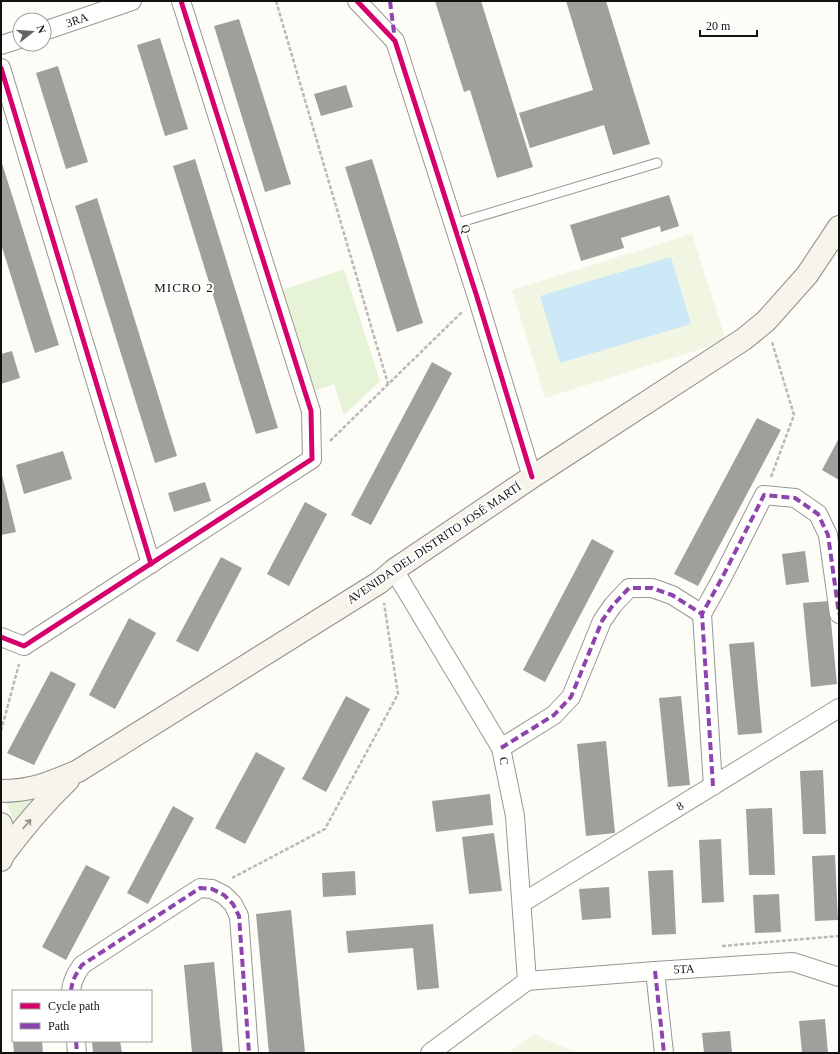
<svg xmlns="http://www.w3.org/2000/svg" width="840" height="1054" viewBox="0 0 840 1054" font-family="Georgia,serif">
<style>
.green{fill:#e7f3d7}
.pitch{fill:#f0f6e1}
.water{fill:#cde8f7}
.building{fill:#a19f9c}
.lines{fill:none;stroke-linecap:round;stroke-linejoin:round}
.lane-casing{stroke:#979795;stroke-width:11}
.street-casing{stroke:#979795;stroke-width:20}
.secondary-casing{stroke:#8e8d8b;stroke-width:24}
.path{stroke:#b9b9b8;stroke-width:2.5;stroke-dasharray:4 2;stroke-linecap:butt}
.lane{stroke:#fffffe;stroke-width:9}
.street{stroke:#fffffe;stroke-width:18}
.secondary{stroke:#f6f4eb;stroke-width:22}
.quiet{stroke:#8e44ad;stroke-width:4;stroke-dasharray:8 4;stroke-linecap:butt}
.cycleway-casing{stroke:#fff;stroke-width:8}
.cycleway{stroke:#d6006c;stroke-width:5}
.oneway{stroke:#8f8e89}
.labels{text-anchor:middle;stroke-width:4;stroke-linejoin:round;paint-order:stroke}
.street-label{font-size:12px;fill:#111;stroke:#fff}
.neighbourhood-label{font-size:13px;letter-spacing:1px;fill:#111;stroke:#fff}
</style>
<rect width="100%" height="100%" fill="#fdfcf7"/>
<g class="green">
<path d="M 344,269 L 380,381 L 344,415 L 334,384 L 308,393 L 277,292 Z"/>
<path d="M 31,799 L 15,823 L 6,802 Z"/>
</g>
<g class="pitch">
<path d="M 692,234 L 726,341 L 545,398 L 512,290 Z"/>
<path d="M 534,1034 L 577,1053 L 508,1053 Z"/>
</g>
<path class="water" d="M 671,257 L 691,324 L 560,363 L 540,296 Z"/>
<g class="building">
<path d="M 435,1 L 481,1 L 533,167 L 497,178 L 470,90 L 464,92 Z"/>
<path d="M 566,1 L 606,1 L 650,144 L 613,155 L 604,125 L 530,148 L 519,113 L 593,90 Z"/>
<path d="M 239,19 L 291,184 L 265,192 L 214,26 Z"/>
<path d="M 160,38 L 188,129 L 165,136 L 137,45 Z"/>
<path d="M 58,66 L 88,162 L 66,169 L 36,73 Z"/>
<path d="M 346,85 L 353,107 L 321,116 L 314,94 Z"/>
<path d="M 195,159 L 278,428 L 256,434 L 173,166 Z"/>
<path d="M 372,159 L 423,323 L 397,332 L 345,167 Z"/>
<path d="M 1,160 L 59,345 L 35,353 L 1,244 Z"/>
<path d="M 669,195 L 679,226 L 661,232 L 660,226 L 621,238 L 624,248 L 581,261 L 570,225 Z"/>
<path d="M 97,198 L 177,456 L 155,463 L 75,206 Z"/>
<path d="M 12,351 L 20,378 L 1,384 L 1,354 Z"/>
<path d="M 432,362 L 452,373 L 371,525 L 351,515 Z"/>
<path d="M 757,418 L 781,430 L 698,586 L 674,574 Z"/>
<path d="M 839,438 L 839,480 L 822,470 Z"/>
<path d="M 63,451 L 72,479 L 24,494 L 16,465 Z"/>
<path d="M 1,471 L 16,532 L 1,535 Z"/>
<path d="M 205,482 L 211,501 L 174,512 L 168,493 Z"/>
<path d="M 305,502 L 327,514 L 289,586 L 267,574 Z"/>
<path d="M 592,539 L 614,551 L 545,682 L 523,670 Z"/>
<path d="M 805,551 L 809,582 L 786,585 L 782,554 Z"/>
<path d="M 221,557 L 242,568 L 198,652 L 176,641 Z"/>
<path d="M 829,601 L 837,684 L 811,687 L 803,603 Z"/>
<path d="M 129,618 L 156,633 L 115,709 L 89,695 Z"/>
<path d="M 754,642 L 762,733 L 738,735 L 729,644 Z"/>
<path d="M 51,671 L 76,684 L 34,765 L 7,753 Z"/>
<path d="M 346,696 L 370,709 L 326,792 L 302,779 Z"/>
<path d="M 681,696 L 690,785 L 668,787 L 659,698 Z"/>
<path d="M 606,741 L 615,833 L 586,836 L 577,744 Z"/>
<path d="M 256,752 L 285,768 L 245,844 L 215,828 Z"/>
<path d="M 823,770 L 826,834 L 803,834 L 800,771 Z"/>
<path d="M 490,794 L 493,825 L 436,832 L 432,801 Z"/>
<path d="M 173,806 L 194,818 L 148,904 L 127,893 Z"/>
<path d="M 772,808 L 775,875 L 749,875 L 746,809 Z"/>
<path d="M 494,833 L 502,891 L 469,894 L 462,837 Z"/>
<path d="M 721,839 L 724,902 L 702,903 L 699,840 Z"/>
<path d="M 835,855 L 838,920 L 815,921 L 812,856 Z"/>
<path d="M 86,865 L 110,877 L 66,960 L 42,947 Z"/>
<path d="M 673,870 L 676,934 L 652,935 L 648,871 Z"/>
<path d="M 355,871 L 356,895 L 323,897 L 322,873 Z"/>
<path d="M 609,887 L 611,918 L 582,920 L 579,889 Z"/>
<path d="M 779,894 L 781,932 L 755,933 L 753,895 Z"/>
<path d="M 291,910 L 305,1053 L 269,1053 L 256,914 Z"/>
<path d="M 433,924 L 439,988 L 417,990 L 413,948 L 348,953 L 346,931 Z"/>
<path d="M 214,962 L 223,1053 L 192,1053 L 184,965 Z"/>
<path d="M 825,1019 L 828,1053 L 802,1053 L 799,1021 Z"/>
<path d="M 730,1031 L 732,1053 L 704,1053 L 702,1033 Z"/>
<path d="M 13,1041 L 42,1041 L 43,1053 L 14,1053 Z"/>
<path d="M 92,1041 L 120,1041 L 122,1053 L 93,1053 Z"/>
</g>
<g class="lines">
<defs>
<path id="lane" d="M 454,224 L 657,163"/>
<g id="street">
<path d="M 357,1 L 395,41 L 477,297 L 532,477"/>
<path d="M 44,31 L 132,1"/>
<path d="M 1,45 L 20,39"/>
<path d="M 1,68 L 151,564"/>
<path d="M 394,570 L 501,748 L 515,816 L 527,981"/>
<path d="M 1,637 L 24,646 L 312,459 L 311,411 L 181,1"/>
<path d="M 501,748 L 554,715 L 571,697 L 602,621 L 613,605 L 629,588 L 652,588 L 672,595 L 702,614"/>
<path d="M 713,786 L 702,614 L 722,578 L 764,495 L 795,498 L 818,514 L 828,535 L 839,614"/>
<path d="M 522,903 L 839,708"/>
<path d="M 655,971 L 664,1053"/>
<path d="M 527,981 L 655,971 L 793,962 L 839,977"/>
<path d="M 71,991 C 72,980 76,974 82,965 L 200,888 L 212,889 L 224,895 L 233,904 L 239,916 L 249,1053"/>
<path d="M 76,1041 L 77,1053"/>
<path d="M 430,1053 L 527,981"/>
</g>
<g id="secondary">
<path d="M 1,791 C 32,791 50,783 78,771 L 380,582 L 394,570 L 532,477 L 744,339 L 766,321 L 807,275 L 839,227"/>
<path d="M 1,824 C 4,835 6,849 1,860"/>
<path d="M 3,855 C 23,828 44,803 68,780"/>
</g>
</defs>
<use href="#lane" class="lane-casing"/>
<use href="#street" class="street-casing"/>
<use href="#secondary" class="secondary-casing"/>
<g class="path">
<path d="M 276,1 L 388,384"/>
<path d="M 330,441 L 462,312"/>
<path d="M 771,477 L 794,415 L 772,342"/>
<path d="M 1,731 L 19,664"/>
<path d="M 232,878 L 325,829 L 398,694 L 384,603"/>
<path d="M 722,946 L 839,936"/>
</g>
<use href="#lane" class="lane"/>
<use href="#street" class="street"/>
<use href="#secondary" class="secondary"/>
<g class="quiet">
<path d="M 390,1 L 395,41"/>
<path d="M 501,748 L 554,715 L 571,697 L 602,621 L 613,605 L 629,588 L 652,588 L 672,595 L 702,614"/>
<path d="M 713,786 L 702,614 L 722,578 L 764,495 L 795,498 L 818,514 L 828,535 L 839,614"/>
<path d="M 655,971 L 664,1053"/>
<path d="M 71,991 C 72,980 76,974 82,965 L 200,888 L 212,889 L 224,895 L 233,904 L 239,916 L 249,1053"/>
<path d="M 76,1041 L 77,1053"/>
</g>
<defs>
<g id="cycleway">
<path d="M 357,1 L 395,41 L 477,297 L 532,477"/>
<path d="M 1,68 L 151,564"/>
<path d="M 1,637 L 24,646 L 312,459 L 311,411 L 181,1"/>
</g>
</defs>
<use href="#cycleway" class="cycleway-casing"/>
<use href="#cycleway" class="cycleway"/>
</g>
<defs><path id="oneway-shaft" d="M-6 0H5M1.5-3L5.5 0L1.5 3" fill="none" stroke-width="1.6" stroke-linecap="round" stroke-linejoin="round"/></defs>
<use class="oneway" href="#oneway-shaft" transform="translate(27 824) rotate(-49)"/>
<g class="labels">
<g class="street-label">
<text transform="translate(77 20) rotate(-19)" y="4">3RA</text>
<text transform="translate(466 229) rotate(72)" y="4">Q</text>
<text transform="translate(434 543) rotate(-34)" y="4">AVENIDA DEL DISTRITO JOSÉ MARTÍ</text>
<text transform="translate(504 761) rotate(79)" y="4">C</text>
<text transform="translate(680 806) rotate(-32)" y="4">8</text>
<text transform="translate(684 969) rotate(-3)" y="4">5TA</text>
</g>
<g class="neighbourhood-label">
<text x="184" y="292">MICRO 2</text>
</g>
</g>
<rect width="840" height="1054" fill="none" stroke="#111111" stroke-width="4"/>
<rect x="12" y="990" width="140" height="52" fill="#ffffff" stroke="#a0a0a0"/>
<rect x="20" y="1003" width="20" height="6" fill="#d6006c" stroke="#a0a0a0"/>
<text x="48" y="1010" font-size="12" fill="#111111">Cycle path</text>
<rect x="20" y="1023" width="20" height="6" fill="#8e44ad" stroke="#a0a0a0"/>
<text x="48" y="1030" font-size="12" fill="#111111">Path</text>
<g transform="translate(32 32) rotate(73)"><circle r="19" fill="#ffffff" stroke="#a0a0a0"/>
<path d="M0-3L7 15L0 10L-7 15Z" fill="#646362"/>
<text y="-6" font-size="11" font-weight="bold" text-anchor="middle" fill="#111111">N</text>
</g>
<path d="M700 30v6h57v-6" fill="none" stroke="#111111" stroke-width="2"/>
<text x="706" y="30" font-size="12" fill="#111111" stroke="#ffffff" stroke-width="3" paint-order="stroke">20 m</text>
</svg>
